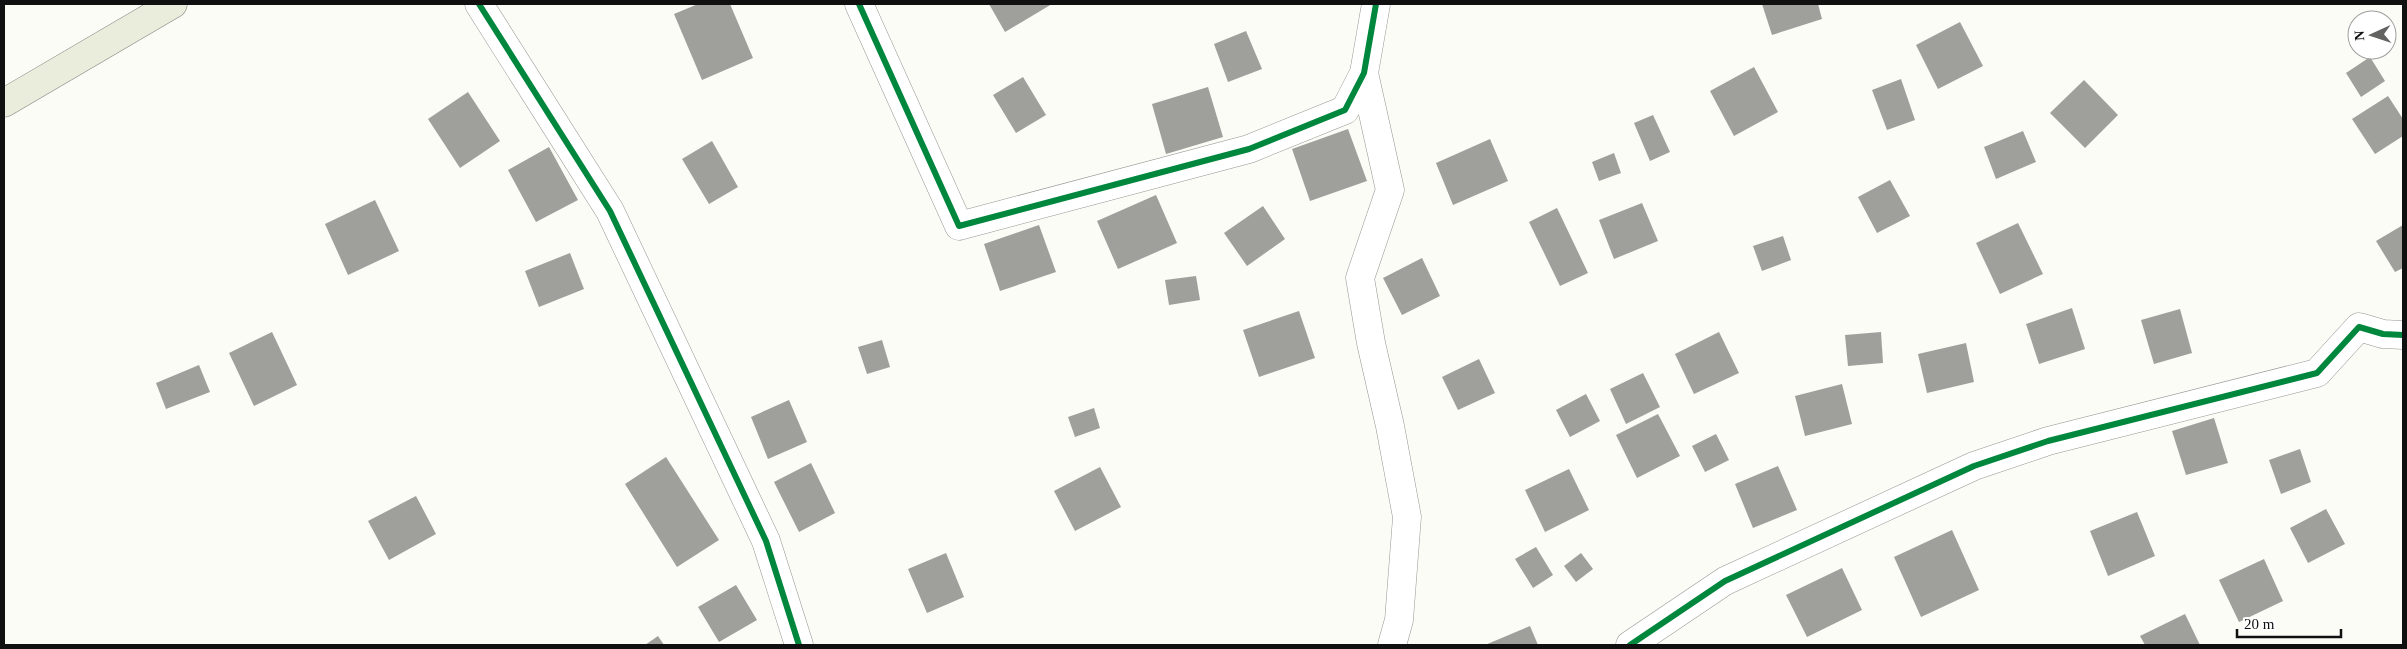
<svg xmlns="http://www.w3.org/2000/svg" width="2407" height="649" viewBox="0 0 2407 649" font-family="'Times New Roman',serif">
<style>
.building{fill:#9f9f9b}
.lines{fill:none;stroke-linecap:round;stroke-linejoin:round}
.minor-casing{stroke:#969694;stroke-width:29}
.major-casing{stroke:#838481;stroke-width:29}
.minor{stroke:#fefffe;stroke-width:28}
.major{stroke:#eaecdc;stroke-width:28}
.cycleway-casing{stroke:#fff;stroke-width:9}
.cycleway{stroke:#00873e;stroke-width:6}
</style>
<rect width="100%" height="100%" fill="#fbfcf6"/>
<g class="building">
<path d="M 698,4 L 730,4 L 753,58 L 702,80 L 674,14 Z"/>
<path d="M 989,4 L 1052,4 L 1005,32 Z"/>
<path d="M 1762,4 L 1818,4 L 1822,19 L 1772,35 Z"/>
<path d="M 1960,22 L 1983,66 L 1938,89 L 1916,45 Z"/>
<path d="M 1246,31 L 1262,69 L 1228,82 L 1214,44 Z"/>
<path d="M 2370,57 L 2385,81 L 2361,97 L 2346,73 Z"/>
<path d="M 1754,67 L 1778,112 L 1734,136 L 1710,91 Z"/>
<path d="M 1023,77 L 1046,115 L 1016,133 L 993,95 Z"/>
<path d="M 1901,79 L 1915,120 L 1887,130 L 1872,90 Z"/>
<path d="M 2084,80 L 2118,115 L 2085,148 L 2050,113 Z"/>
<path d="M 1208,87 L 1223,137 L 1166,154 L 1152,104 Z"/>
<path d="M 468,92 L 500,141 L 460,168 L 428,119 Z"/>
<path d="M 2388,96 L 2403,119 L 2403,136 L 2375,154 L 2352,119 Z"/>
<path d="M 1653,115 L 1670,152 L 1650,161 L 1634,123 Z"/>
<path d="M 1348,129 L 1367,181 L 1310,201 L 1292,149 Z"/>
<path d="M 2023,131 L 2036,162 L 1996,179 L 1984,147 Z"/>
<path d="M 1490,139 L 1508,181 L 1453,205 L 1436,163 Z"/>
<path d="M 712,141 L 738,187 L 709,204 L 682,159 Z"/>
<path d="M 549,147 L 578,200 L 536,222 L 508,170 Z"/>
<path d="M 1614,153 L 1621,173 L 1599,181 L 1592,162 Z"/>
<path d="M 1890,180 L 1910,216 L 1877,233 L 1858,197 Z"/>
<path d="M 1156,195 L 1177,243 L 1118,269 L 1097,221 Z"/>
<path d="M 375,200 L 399,251 L 348,275 L 325,224 Z"/>
<path d="M 1642,203 L 1658,241 L 1614,259 L 1599,220 Z"/>
<path d="M 1263,206 L 1285,239 L 1247,266 L 1224,233 Z"/>
<path d="M 1557,208 L 1588,273 L 1560,286 L 1529,222 Z"/>
<path d="M 2018,223 L 2043,274 L 2000,294 L 1976,243 Z"/>
<path d="M 1039,225 L 1056,272 L 1000,291 L 984,244 Z"/>
<path d="M 2403,225 L 2403,268 L 2395,272 L 2376,241 Z"/>
<path d="M 1783,236 L 1791,260 L 1762,271 L 1753,246 Z"/>
<path d="M 570,253 L 584,289 L 539,307 L 525,271 Z"/>
<path d="M 1422,258 L 1440,296 L 1402,315 L 1383,278 Z"/>
<path d="M 1196,276 L 1200,300 L 1169,305 L 1165,280 Z"/>
<path d="M 2072,308 L 2085,349 L 2039,364 L 2026,324 Z"/>
<path d="M 2180,309 L 2192,353 L 2154,364 L 2141,320 Z"/>
<path d="M 1299,311 L 1315,358 L 1259,377 L 1243,330 Z"/>
<path d="M 272,332 L 297,385 L 254,406 L 229,353 Z"/>
<path d="M 1719,332 L 1739,373 L 1694,394 L 1675,354 Z"/>
<path d="M 1881,332 L 1883,363 L 1848,366 L 1845,335 Z"/>
<path d="M 882,340 L 890,367 L 867,374 L 858,347 Z"/>
<path d="M 1966,343 L 1974,382 L 1927,393 L 1918,354 Z"/>
<path d="M 1479,359 L 1495,393 L 1458,410 L 1442,377 Z"/>
<path d="M 199,365 L 210,392 L 166,409 L 156,383 Z"/>
<path d="M 1643,373 L 1660,407 L 1626,424 L 1610,389 Z"/>
<path d="M 1842,384 L 1852,424 L 1805,436 L 1795,396 Z"/>
<path d="M 1586,394 L 1600,421 L 1570,437 L 1556,410 Z"/>
<path d="M 789,400 L 807,442 L 768,459 L 751,417 Z"/>
<path d="M 1094,408 L 1100,428 L 1075,437 L 1068,417 Z"/>
<path d="M 1658,414 L 1680,456 L 1637,478 L 1616,435 Z"/>
<path d="M 2214,418 L 2228,463 L 2186,475 L 2172,431 Z"/>
<path d="M 1716,434 L 1729,460 L 1705,472 L 1692,446 Z"/>
<path d="M 2300,449 L 2311,482 L 2281,494 L 2269,460 Z"/>
<path d="M 666,457 L 719,540 L 677,567 L 625,484 Z"/>
<path d="M 811,463 L 835,513 L 799,532 L 774,482 Z"/>
<path d="M 1778,466 L 1797,510 L 1753,528 L 1735,484 Z"/>
<path d="M 1100,467 L 1121,507 L 1075,531 L 1054,491 Z"/>
<path d="M 1569,469 L 1589,510 L 1545,532 L 1525,490 Z"/>
<path d="M 416,496 L 436,534 L 389,560 L 368,521 Z"/>
<path d="M 2326,509 L 2345,544 L 2308,563 L 2290,528 Z"/>
<path d="M 2137,512 L 2155,556 L 2108,576 L 2090,531 Z"/>
<path d="M 1952,530 L 1979,590 L 1921,617 L 1894,557 Z"/>
<path d="M 1536,547 L 1553,575 L 1533,588 L 1515,559 Z"/>
<path d="M 946,553 L 964,597 L 927,613 L 908,569 Z"/>
<path d="M 1581,553 L 1593,569 L 1576,582 L 1564,566 Z"/>
<path d="M 2264,559 L 2283,601 L 2239,622 L 2219,580 Z"/>
<path d="M 1842,568 L 1862,610 L 1807,637 L 1786,595 Z"/>
<path d="M 736,585 L 757,620 L 719,642 L 698,607 Z"/>
<path d="M 2185,614 L 2200,645 L 2145,645 L 2140,636 Z"/>
<path d="M 1530,626 L 1538,645 L 1485,645 Z"/>
<path d="M 658,636 L 664,645 L 645,645 Z"/>
</g>
<g class="lines">
<defs>
<g id="minor">
<path d="M 479,4 L 610,211 L 766,541 L 799,645"/>
<path d="M 859,4 L 959,226 L 1249,149 L 1345,110 L 1364,73 L 1376,4"/>
<path d="M 1364,73 L 1390,190 L 1360,278 L 1371,343 L 1390,426 L 1407,517 L 1399,620 L 1392,645"/>
<path d="M 1630,645 L 1725,581 L 1974,466 L 2048,441 L 2317,373 L 2359,327 L 2383,334 L 2403,335"/>
</g>
<path id="major" d="M 4,103 L 173,4"/>
</defs>
<use href="#minor" class="minor-casing"/>
<use href="#major" class="major-casing"/>
<use href="#minor" class="minor"/>
<use href="#major" class="major"/>
<defs>
<g id="cycleway">
<path d="M 479,4 L 610,211 L 766,541 L 799,645"/>
<path d="M 859,4 L 959,226 L 1249,149 L 1345,110 L 1364,73 L 1376,4"/>
<path d="M 1630,645 L 1725,581 L 1974,466 L 2048,441 L 2317,373 L 2359,327 L 2383,334 L 2403,335"/>
</g>
</defs>
<use href="#cycleway" class="cycleway-casing"/>
<use href="#cycleway" class="cycleway"/>
</g>
<rect width="2407" height="649" fill="none" stroke="#101010" stroke-width="10"/>
<g transform="translate(2372 35) rotate(267)"><circle r="24" fill="#ffffff" stroke="#9f9f9f"/>
<path d="M0-4L9 19L0 12L-9 19Z" fill="#626360"/>
<text y="-8" font-size="14" font-weight="bold" text-anchor="middle" fill="#101010">N</text>
</g>
<path d="M2237 629v8h104v-8" fill="none" stroke="#101010" stroke-width="2.5"/>
<text x="2244" y="629" font-size="15" fill="#101010" stroke="#ffffff" stroke-width="4" paint-order="stroke">20 m</text>
</svg>
